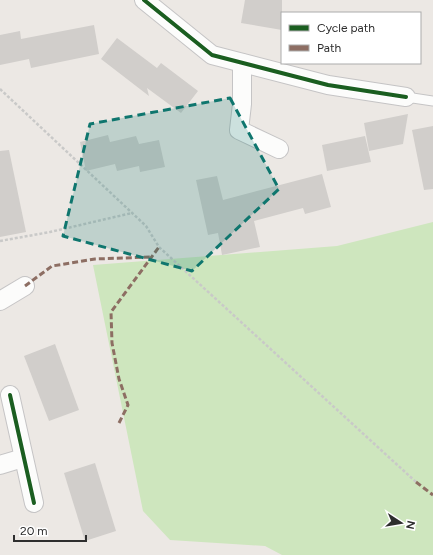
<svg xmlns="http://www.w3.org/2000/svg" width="433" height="555" viewBox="0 0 433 555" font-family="Figtree,sans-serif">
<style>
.green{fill:#cee6be}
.building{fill:#d1cecb}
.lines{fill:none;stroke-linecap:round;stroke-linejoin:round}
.lane-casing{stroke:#c5c4c5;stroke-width:11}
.street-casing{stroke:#c5c4c5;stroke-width:20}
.path{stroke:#c9c9c8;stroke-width:2.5;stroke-dasharray:3 2;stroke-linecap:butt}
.lane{stroke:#fcfcfb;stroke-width:9}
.street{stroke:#fcfcfb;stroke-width:18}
.quiet{stroke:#8d6e63;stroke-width:3;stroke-dasharray:6 3;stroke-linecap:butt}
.cycleway-casing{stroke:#fff;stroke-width:6}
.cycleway{stroke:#1b5e20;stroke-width:4}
.marked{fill:#0f766e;fill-opacity:0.2;stroke:#0f766e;stroke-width:3;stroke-dasharray:8 5;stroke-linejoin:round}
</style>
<rect width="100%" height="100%" fill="#ece8e4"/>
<path class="green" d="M 433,222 L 433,555 L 282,555 L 265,546 L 170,540 L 143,511 L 93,265 L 337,246 Z"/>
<g class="building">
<path d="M 245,0 L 282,0 L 282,30 L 241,23 Z"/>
<path d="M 94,25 L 99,54 L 31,68 L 29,59 L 0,65 L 0,35 L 20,31 L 21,39 Z"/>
<path d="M 117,38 L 157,68 L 161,63 L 198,91 L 181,113 L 147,88 L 149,96 L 101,59 Z"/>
<path d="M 408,114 L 403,144 L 369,151 L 364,123 Z"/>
<path d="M 433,126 L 433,189 L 424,190 L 412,130 Z"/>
<path d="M 108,135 L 110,142 L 136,136 L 139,144 L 159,140 L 165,167 L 140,172 L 139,166 L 117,171 L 115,164 L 86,171 L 80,142 Z"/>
<path d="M 365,136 L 371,162 L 327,171 L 322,145 Z"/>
<path d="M 9,150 L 26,232 L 0,237 L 0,151 Z"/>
<path d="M 322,174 L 331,207 L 305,214 L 303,208 L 254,221 L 260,247 L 222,255 L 218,233 L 208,235 L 196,180 L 217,176 L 223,200 Z"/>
<path d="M 55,344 L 79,410 L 49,421 L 24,356 Z"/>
<path d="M 95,463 L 116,531 L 85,541 L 64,473 Z"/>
</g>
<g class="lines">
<defs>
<path id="lane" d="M 406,97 L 433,101"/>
<g id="street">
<path d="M 144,0 L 212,55 L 328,85 L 406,97"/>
<path d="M 242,63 L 242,104 L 239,130 L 279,149"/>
<path d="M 0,301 L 25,286"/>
<path d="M 10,395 L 34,503"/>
<path d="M 0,465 L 23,458"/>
</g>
</defs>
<use href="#lane" class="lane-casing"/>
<use href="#street" class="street-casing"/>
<g class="path">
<path d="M 0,89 L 146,226 L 159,247 L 416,482"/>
<path d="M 0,241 L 50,232 L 132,213"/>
</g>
<use href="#lane" class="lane"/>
<use href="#street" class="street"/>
<g class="quiet">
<path d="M 25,286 L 52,266 L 95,259 L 151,257"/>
<path d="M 119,423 L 128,405 L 119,379 L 112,343 L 111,312 L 159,247"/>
<path d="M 416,482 L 433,495"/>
</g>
<defs>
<g id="cycleway">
<path d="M 144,0 L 212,55 L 328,85 L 406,97"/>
<path d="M 10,395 L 34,503"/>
</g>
</defs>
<use href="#cycleway" class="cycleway-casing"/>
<use href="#cycleway" class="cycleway"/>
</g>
<path class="marked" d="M 230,98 L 279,189 L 192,271 L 63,236 L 90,124 Z"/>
<rect x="281" y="12" width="140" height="52" fill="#ffffff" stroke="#ababab"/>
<rect x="289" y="25" width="20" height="6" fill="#1b5e20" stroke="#ababab"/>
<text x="317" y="32" font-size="12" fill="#2e2e2e">Cycle path</text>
<rect x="289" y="45" width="20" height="6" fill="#8d6e63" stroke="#ababab"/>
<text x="317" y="52" font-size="12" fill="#2e2e2e">Path</text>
<g transform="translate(401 523) rotate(102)" stroke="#ffffff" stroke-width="3" paint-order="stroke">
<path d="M0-3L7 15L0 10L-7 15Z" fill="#2e2e2e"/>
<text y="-6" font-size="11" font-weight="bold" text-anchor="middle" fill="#2e2e2e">N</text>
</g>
<path d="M14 535v6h72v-6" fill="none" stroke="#2e2e2e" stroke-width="2"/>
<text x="20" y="535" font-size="12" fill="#2e2e2e" stroke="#ffffff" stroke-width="3" paint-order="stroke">20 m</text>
</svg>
